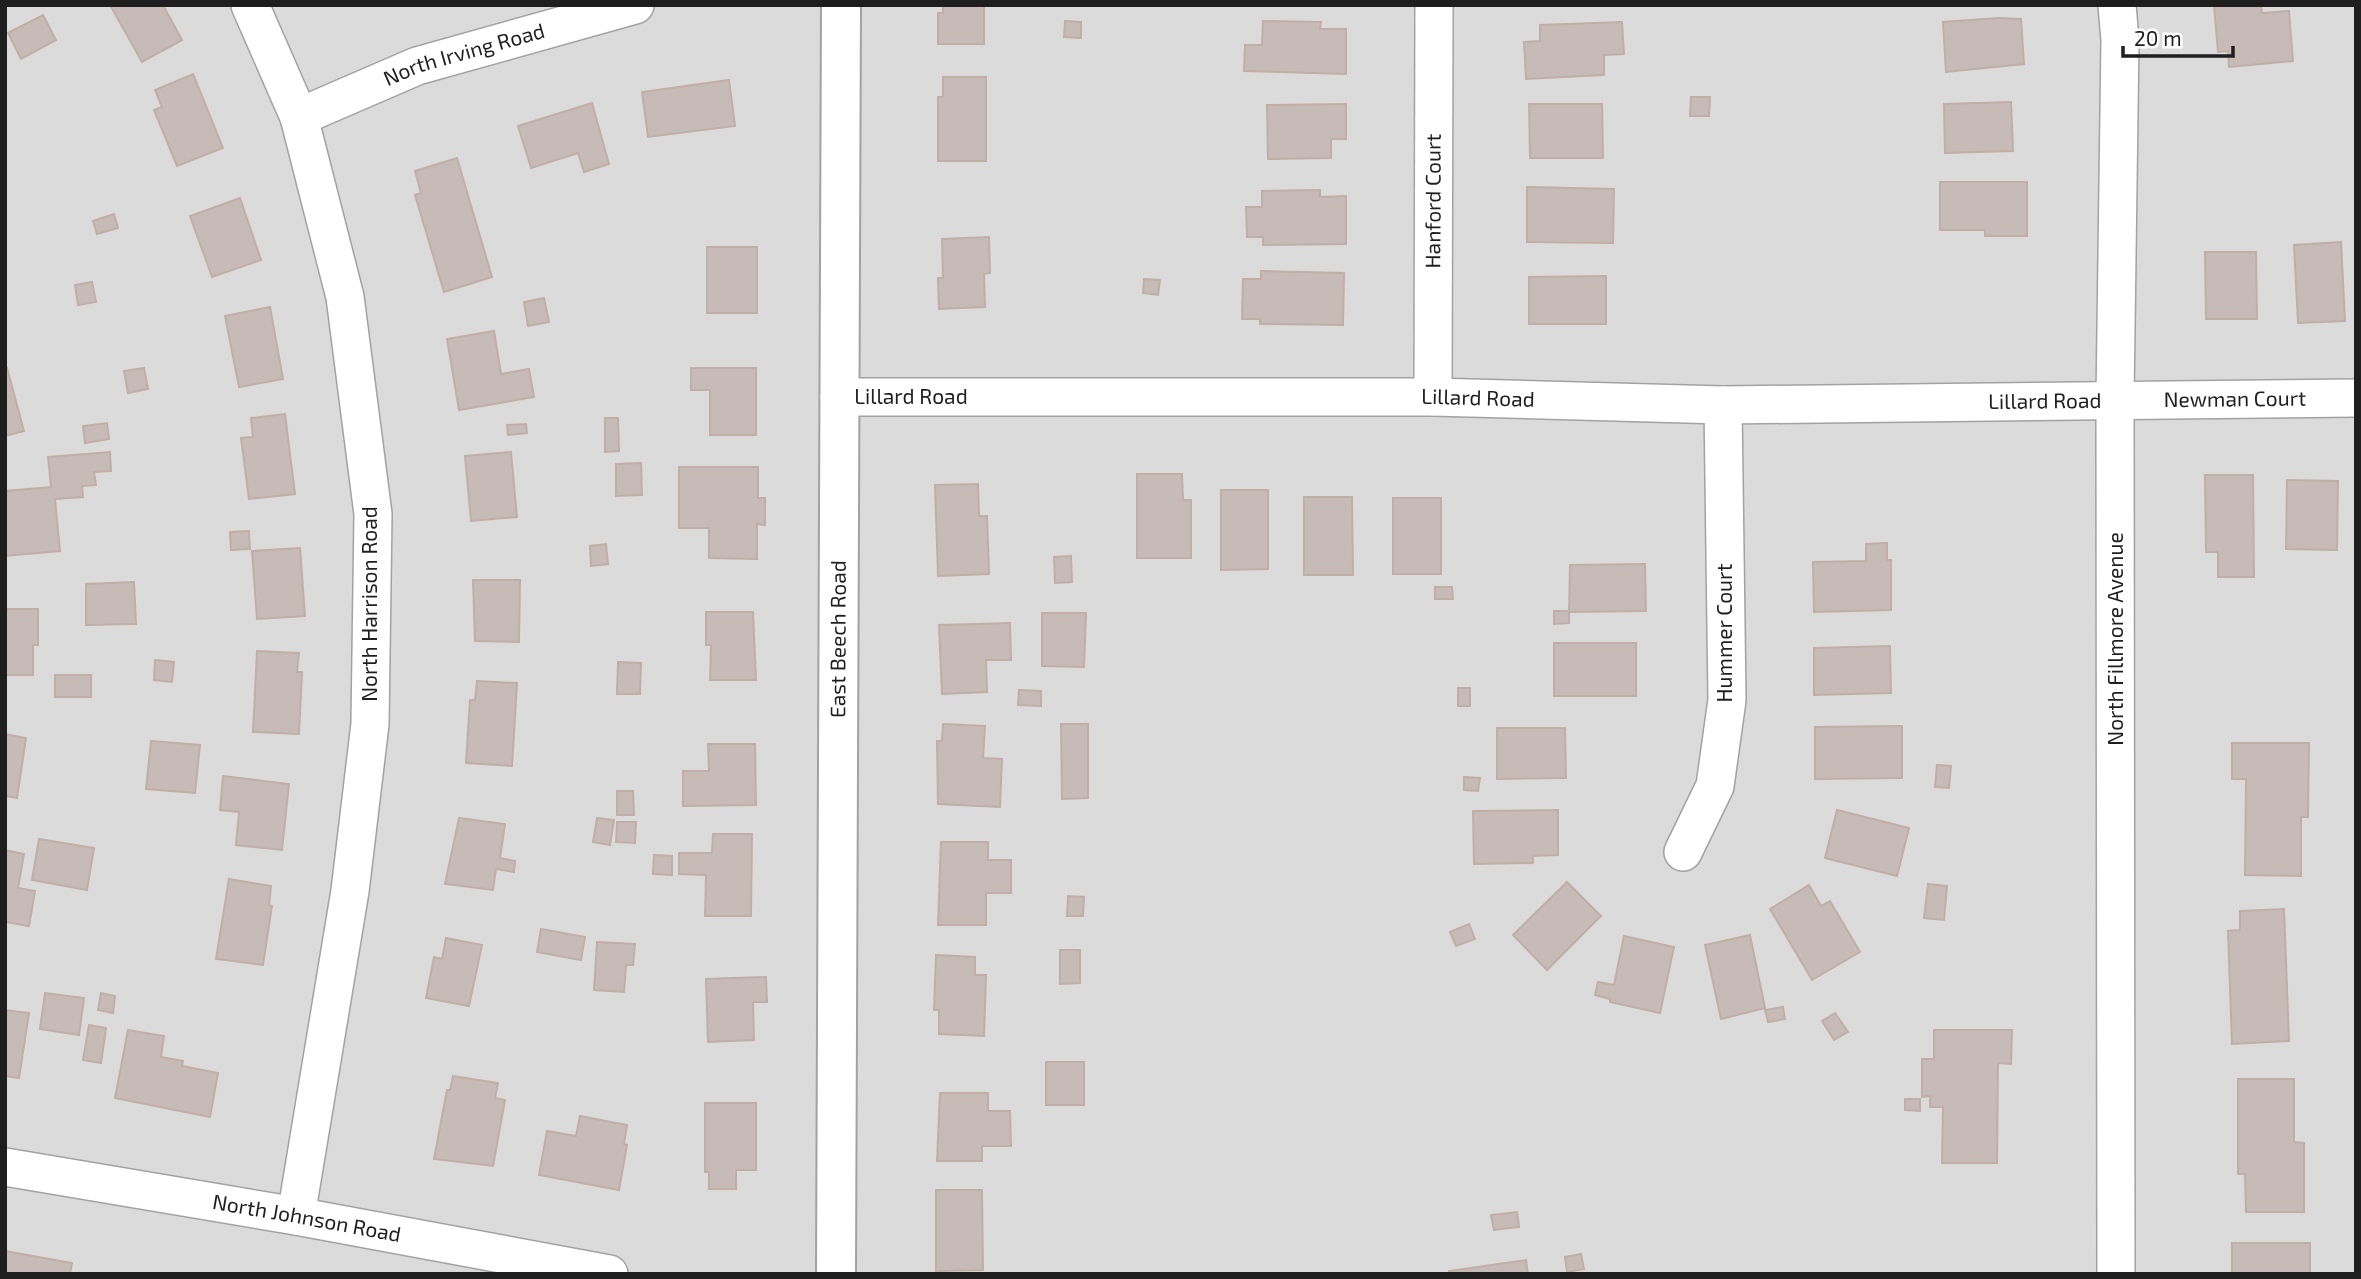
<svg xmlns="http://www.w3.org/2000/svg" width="2361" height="1279" viewBox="0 0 2361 1279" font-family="'Exo 2',sans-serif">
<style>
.residential{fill:#dcdbdb}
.building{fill:#c7bbb7;stroke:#c1aea6;stroke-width:2}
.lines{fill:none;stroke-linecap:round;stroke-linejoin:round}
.minor-casing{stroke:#a2a2a2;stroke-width:40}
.tertiary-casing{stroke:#a2a2a2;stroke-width:42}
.minor{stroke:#fff;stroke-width:37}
.tertiary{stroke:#fff;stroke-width:38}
.labels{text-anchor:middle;stroke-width:7;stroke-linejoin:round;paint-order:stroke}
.street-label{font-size:21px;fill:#1e1e1e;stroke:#fff}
</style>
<rect width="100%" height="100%" fill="#efeae4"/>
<rect class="residential" x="5" y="5" width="2351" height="1269"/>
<g class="building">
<path d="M 110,5 L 163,5 L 182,40 L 142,62 Z"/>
<path d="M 943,5 L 984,5 L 984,44 L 938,44 L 938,13 L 943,13 Z"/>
<path d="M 2214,5 L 2261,5 L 2262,13 L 2289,11 L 2293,61 L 2229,67 L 2228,51 L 2218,52 Z"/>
<path d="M 43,15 L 56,40 L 21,59 L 8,33 Z"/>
<path d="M 1999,18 L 2021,19 L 2024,64 L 1946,72 L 1943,22 Z"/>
<path d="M 1065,21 L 1081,22 L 1081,38 L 1064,37 Z"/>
<path d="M 1263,21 L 1321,22 L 1320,29 L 1346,29 L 1346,74 L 1244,71 L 1245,45 L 1262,45 Z"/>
<path d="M 1622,22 L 1624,54 L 1604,55 L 1604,75 L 1526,79 L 1524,42 L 1540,41 L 1540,25 Z"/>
<path d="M 193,74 L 223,148 L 177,166 L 154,110 L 162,107 L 155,90 Z"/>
<path d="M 943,77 L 986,77 L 986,161 L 938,161 L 938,97 L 943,97 Z"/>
<path d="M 729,80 L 735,126 L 648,137 L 642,92 Z"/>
<path d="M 1691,97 L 1710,97 L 1709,116 L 1690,116 Z"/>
<path d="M 2011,102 L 2013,151 L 1945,153 L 1944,104 Z"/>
<path d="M 592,103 L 609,164 L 584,172 L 578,153 L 531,168 L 518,126 Z"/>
<path d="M 1346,104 L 1346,139 L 1331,139 L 1331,158 L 1268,159 L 1267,105 Z"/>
<path d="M 1529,104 L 1602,104 L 1603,158 L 1530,158 Z"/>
<path d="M 457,158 L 492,277 L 444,292 L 415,195 L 421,193 L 415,171 Z"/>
<path d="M 1940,182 L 2027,182 L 2027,236 L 1985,236 L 1985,230 L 1940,230 Z"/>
<path d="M 1527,187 L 1614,189 L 1613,243 L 1527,242 Z"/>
<path d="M 1320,190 L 1320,197 L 1346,196 L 1346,244 L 1263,245 L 1263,237 L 1247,237 L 1246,207 L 1262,207 L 1262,191 Z"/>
<path d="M 240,198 L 261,260 L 212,277 L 190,216 Z"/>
<path d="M 114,214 L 118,228 L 97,234 L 93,221 Z"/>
<path d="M 989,237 L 990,273 L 984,274 L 985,307 L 939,309 L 938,278 L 943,278 L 942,239 Z"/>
<path d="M 2341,242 L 2345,321 L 2298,323 L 2294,245 Z"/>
<rect x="707" y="247" width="50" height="66"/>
<path d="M 2205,252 L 2256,252 L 2257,319 L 2206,319 Z"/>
<path d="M 1261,271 L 1344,273 L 1343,325 L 1260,324 L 1260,319 L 1242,319 L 1243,279 L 1261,279 Z"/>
<path d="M 1606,276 L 1606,324 L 1529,324 L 1529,277 Z"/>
<path d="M 1144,279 L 1160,280 L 1158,295 L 1143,293 Z"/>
<path d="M 92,282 L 96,302 L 78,305 L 75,285 Z"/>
<path d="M 544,298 L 549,322 L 528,326 L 524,302 Z"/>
<path d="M 270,307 L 283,379 L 239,387 L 225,316 Z"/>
<path d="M 494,331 L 501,374 L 529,369 L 534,397 L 459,410 L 447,339 Z"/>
<path d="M 7,368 L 24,431 L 5,436 L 5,369 Z"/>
<path d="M 144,368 L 148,389 L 128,393 L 124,371 Z"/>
<path d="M 691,368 L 756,368 L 756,435 L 710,435 L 710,390 L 691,390 Z"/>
<path d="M 285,414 L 295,494 L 249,499 L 241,438 L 253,437 L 251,418 Z"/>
<path d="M 605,418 L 618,418 L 619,451 L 605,452 Z"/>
<path d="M 107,423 L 109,439 L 85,443 L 83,426 Z"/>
<path d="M 526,424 L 527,433 L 508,435 L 507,425 Z"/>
<path d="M 110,452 L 111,471 L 94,472 L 96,485 L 82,486 L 83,497 L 55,499 L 60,551 L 5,556 L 5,491 L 51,487 L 48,457 Z"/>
<path d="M 511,452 L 517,517 L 471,521 L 465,456 Z"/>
<path d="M 641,463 L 642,495 L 616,496 L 616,464 Z"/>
<path d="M 679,467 L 758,467 L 758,498 L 765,498 L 765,525 L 757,524 L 757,559 L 709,558 L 709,528 L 679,528 Z"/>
<path d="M 1137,474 L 1182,474 L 1183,500 L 1191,500 L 1191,558 L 1137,558 Z"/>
<path d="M 2205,475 L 2253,475 L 2254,577 L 2218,577 L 2218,552 L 2206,552 Z"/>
<path d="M 2287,480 L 2338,481 L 2337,550 L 2286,549 Z"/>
<path d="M 978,484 L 979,516 L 987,516 L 989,574 L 938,576 L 935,485 Z"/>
<path d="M 1221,490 L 1268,490 L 1268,569 L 1221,570 Z"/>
<path d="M 1304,497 L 1352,497 L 1353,575 L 1304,575 Z"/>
<rect x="1393" y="498" width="48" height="76"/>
<path d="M 249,531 L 250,549 L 231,550 L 230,532 Z"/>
<path d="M 1887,543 L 1887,560 L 1891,560 L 1891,610 L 1814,612 L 1813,562 L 1866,561 L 1866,544 Z"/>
<path d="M 606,544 L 608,564 L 591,566 L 590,546 Z"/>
<path d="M 300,548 L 305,616 L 257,619 L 252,551 Z"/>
<path d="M 1071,556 L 1072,582 L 1055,583 L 1054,557 Z"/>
<path d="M 1645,564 L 1646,611 L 1569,612 L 1570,565 Z"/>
<path d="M 473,580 L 520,580 L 519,642 L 475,641 Z"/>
<path d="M 134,582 L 136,624 L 86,625 L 86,584 Z"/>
<path d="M 1435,587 L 1452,587 L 1453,599 L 1435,599 Z"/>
<path d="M 5,609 L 38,609 L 38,645 L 33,645 L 33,675 L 5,675 Z"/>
<path d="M 1554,611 L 1569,611 L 1569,623 L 1554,624 Z"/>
<path d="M 706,612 L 753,612 L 756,680 L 710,680 L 711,645 L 706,645 Z"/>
<path d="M 1042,613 L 1086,613 L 1084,667 L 1042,666 Z"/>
<path d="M 1010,623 L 1011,660 L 986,660 L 987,692 L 942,694 L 939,625 Z"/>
<rect x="1554" y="643" width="82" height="53"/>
<path d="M 1890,646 L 1891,693 L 1814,695 L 1814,648 Z"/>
<path d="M 257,651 L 299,653 L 297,672 L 302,672 L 299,734 L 253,732 Z"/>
<path d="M 155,660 L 174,662 L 172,682 L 154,680 Z"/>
<path d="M 618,662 L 641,663 L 640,694 L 617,694 Z"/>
<rect x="55" y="675" width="36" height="22"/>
<path d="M 477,681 L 517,683 L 512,766 L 466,763 L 470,700 L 475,700 Z"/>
<rect x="1458" y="688" width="12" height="18"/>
<path d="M 1019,690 L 1041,691 L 1041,706 L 1018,705 Z"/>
<path d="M 943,724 L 985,726 L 983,758 L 1002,759 L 1000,807 L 938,804 L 937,741 L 942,741 Z"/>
<path d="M 1061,724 L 1088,724 L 1088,798 L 1062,799 Z"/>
<path d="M 1902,726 L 1902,778 L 1815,779 L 1815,727 Z"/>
<path d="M 1497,728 L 1565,728 L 1566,778 L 1497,779 Z"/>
<path d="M 5,734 L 26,738 L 17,798 L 5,796 Z"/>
<path d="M 151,741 L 200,745 L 195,793 L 146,789 Z"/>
<path d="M 2232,743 L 2309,743 L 2308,817 L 2301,817 L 2301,876 L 2245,875 L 2246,779 L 2232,779 Z"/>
<path d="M 708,744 L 755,744 L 756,805 L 683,806 L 683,771 L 709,771 Z"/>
<path d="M 1937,765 L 1951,766 L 1949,788 L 1935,787 Z"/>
<path d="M 223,776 L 289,784 L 282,850 L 236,845 L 239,812 L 220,810 Z"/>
<path d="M 1464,777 L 1480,778 L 1478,791 L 1464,790 Z"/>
<path d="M 617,791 L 633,791 L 634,815 L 617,815 Z"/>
<path d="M 1558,810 L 1558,855 L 1533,856 L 1533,863 L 1474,864 L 1473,811 Z"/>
<path d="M 1837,810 L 1909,828 L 1897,876 L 1825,858 Z"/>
<path d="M 459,818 L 505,824 L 500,858 L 515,861 L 514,872 L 496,869 L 493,890 L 445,884 Z"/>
<path d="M 597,818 L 614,820 L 610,845 L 593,842 Z"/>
<path d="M 617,822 L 636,822 L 635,843 L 616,842 Z"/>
<path d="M 713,834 L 752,834 L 751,916 L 705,916 L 706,875 L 679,874 L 679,853 L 712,853 Z"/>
<path d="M 39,839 L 94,848 L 87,890 L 32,880 Z"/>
<path d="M 941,842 L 988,842 L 988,860 L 1011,860 L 1011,893 L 986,893 L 986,925 L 938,925 Z"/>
<path d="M 5,850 L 24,854 L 18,888 L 35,891 L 29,926 L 5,922 Z"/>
<path d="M 654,855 L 672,856 L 672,875 L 653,874 Z"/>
<path d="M 229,879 L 271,886 L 269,905 L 272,906 L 263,965 L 216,959 Z"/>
<path d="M 1567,882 L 1601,916 L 1547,970 L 1513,935 Z"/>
<path d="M 1928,884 L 1947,886 L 1944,920 L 1924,918 Z"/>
<path d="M 1809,885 L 1821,906 L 1830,901 L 1860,952 L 1812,980 L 1770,909 Z"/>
<path d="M 1068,896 L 1084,897 L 1083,916 L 1067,916 Z"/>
<path d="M 2284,909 L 2289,1041 L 2232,1044 L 2228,931 L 2240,930 L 2240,911 Z"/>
<path d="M 1469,924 L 1475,939 L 1456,946 L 1450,932 Z"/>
<path d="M 541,929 L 585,937 L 581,960 L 537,952 Z"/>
<path d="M 1750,935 L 1765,1008 L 1721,1019 L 1705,945 Z"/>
<path d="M 1624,936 L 1674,947 L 1660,1013 L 1610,1002 L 1610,999 L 1595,995 L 1598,982 L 1614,985 Z"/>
<path d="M 446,938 L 482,945 L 469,1006 L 426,998 L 434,957 L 442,959 Z"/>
<path d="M 597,942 L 635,944 L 633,965 L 626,965 L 624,992 L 594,990 Z"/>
<path d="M 1060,950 L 1080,950 L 1080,983 L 1060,984 Z"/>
<path d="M 936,955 L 975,957 L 975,975 L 986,975 L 984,1036 L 939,1034 L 939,1010 L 934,1010 Z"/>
<path d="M 766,977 L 767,1002 L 753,1002 L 754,1040 L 708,1042 L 706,979 Z"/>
<path d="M 45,993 L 84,998 L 79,1035 L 40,1029 Z"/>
<path d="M 101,993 L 115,996 L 113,1013 L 98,1010 Z"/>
<path d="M 1783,1007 L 1785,1019 L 1768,1022 L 1765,1010 Z"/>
<path d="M 5,1010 L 29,1013 L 19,1078 L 5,1076 Z"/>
<path d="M 1835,1013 L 1848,1032 L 1834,1040 L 1822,1021 Z"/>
<path d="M 89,1025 L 106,1028 L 101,1063 L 83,1060 Z"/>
<path d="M 128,1030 L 164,1036 L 161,1057 L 183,1061 L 182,1066 L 218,1073 L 210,1117 L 115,1098 Z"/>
<path d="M 1934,1030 L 2012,1030 L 2011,1064 L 1998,1063 L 1997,1163 L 1942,1163 L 1943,1107 L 1930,1107 L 1930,1096 L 1922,1097 L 1922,1059 L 1934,1059 Z"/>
<rect x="1046" y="1062" width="38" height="43"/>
<path d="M 453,1076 L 498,1083 L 495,1098 L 505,1100 L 493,1166 L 434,1159 L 447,1090 L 450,1090 Z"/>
<path d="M 2238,1079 L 2294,1079 L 2294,1142 L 2304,1143 L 2304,1212 L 2246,1212 L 2245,1174 L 2238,1174 Z"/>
<path d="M 940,1093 L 988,1093 L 988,1111 L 1010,1111 L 1011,1146 L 982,1146 L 982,1161 L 937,1161 Z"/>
<path d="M 1905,1099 L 1920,1099 L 1920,1111 L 1905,1110 Z"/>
<path d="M 705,1103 L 756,1103 L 756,1170 L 736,1170 L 736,1189 L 709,1189 L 709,1172 L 705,1172 Z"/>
<path d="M 580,1116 L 627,1125 L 624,1144 L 627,1145 L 619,1190 L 539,1175 L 547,1131 L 576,1136 Z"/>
<path d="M 936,1190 L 982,1190 L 983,1270 L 936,1271 Z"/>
<path d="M 1517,1212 L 1519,1227 L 1494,1230 L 1491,1215 Z"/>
<rect x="2232" y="1243" width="78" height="31"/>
<path d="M 5,1251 L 72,1263 L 70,1274 L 5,1274 Z"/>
<path d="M 1581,1254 L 1584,1269 L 1567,1272 L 1565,1257 Z"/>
<path d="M 1526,1260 L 1528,1274 L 1450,1274 L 1449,1271 Z"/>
</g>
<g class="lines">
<defs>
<g id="minor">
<path d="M 250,5 L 299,117 L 345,297 L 373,514 L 370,724 L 350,891 L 296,1216"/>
<path id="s1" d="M 299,117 L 417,66 L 635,5"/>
<path id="s2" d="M 839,397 L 1433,397 L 1723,405 L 2356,398"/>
<path id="s3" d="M 1433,397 L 1434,5"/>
<path d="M 1683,852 L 1715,786 L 1727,700 L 1723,405"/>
<path id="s4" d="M 5,1167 L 296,1216 L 609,1274"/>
<path d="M 2116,1274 L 2115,400 L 2120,40 L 2117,5"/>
</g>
<g id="tertiary">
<path id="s5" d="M 836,1274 L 841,5"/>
</g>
</defs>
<use href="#minor" class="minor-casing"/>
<use href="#tertiary" class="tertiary-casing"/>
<use href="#minor" class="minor"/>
<use href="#tertiary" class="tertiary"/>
</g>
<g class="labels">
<g class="street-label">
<text dy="7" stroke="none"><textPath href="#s1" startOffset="177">North Irving Road</textPath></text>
<text dy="7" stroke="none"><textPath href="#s3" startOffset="196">Hanford Court</textPath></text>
<text dy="7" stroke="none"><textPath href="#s2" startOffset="72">Lillard Road</textPath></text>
<text dy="7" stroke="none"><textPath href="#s2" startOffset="639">Lillard Road</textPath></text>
<text dy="7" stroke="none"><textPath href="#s2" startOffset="1396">Newman Court</textPath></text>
<text dy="7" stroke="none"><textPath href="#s2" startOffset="1206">Lillard Road</textPath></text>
<text transform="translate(370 604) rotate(-90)" y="7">North Harrison Road</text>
<text transform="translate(1725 633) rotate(-90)" y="7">Hummer Court</text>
<text dy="7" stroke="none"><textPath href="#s5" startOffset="635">East Beech Road</textPath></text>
<text transform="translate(2116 639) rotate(-90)" y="7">North Fillmore Avenue</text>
<text dy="7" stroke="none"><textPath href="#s4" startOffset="306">North Johnson Road</textPath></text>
</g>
</g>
<rect width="2361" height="1279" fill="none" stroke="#1e1e1e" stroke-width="14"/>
<path d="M2123 46v10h110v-10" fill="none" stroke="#1e1e1e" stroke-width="3.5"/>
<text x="2134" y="46" font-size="21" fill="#1e1e1e" stroke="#ffffff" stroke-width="5" paint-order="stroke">20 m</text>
</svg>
